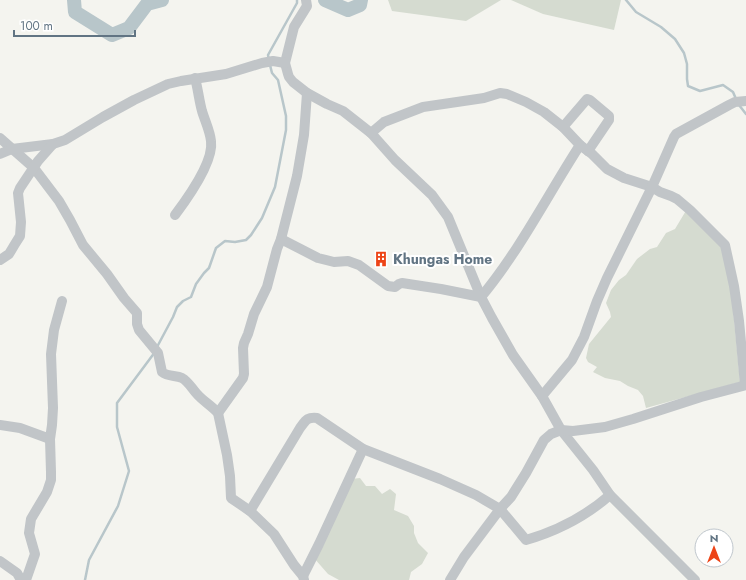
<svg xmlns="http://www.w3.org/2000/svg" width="746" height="580" viewBox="0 0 746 580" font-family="Jost,sans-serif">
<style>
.green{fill:#d5dbd0}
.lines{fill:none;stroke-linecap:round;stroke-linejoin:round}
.stream{stroke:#b8c6ca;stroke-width:2.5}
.river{stroke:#b8c6ca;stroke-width:14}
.minor{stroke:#c1c5c8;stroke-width:10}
.labels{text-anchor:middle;stroke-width:4;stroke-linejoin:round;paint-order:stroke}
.poi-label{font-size:14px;font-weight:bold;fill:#617483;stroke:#fff;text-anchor:start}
</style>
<rect width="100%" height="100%" fill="#f4f4ef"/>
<g class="green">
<path d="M 388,0 L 501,0 L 466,21 L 392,11 Z"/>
<path d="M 511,0 L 621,0 L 614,30 L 543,14 Z"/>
<path d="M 687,209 L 723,245 L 730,278 L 740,382 L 646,408 L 643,396 L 638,390 L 628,386 L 620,381 L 605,378 L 593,372 L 597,367 L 588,362 L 586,358 L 589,344 L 611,317 L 610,312 L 606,303 L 611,290 L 619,280 L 626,275 L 637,259 L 650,249 L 657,247 L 666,233 L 675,229 Z"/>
<path d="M 360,478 L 366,486 L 375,486 L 382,494 L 390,489 L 396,494 L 394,510 L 408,516 L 414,526 L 414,533 L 418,543 L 428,553 L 422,564 L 411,572 L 409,580 L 339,580 L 328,574 L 314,558 L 351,479 Z"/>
</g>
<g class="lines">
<g class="stream">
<path d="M 626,0 L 636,12 L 661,27 L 675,39 L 684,53 L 687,64 L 687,79 L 688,86 L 700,91 L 723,85 L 733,92 L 736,99"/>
<path d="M 269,60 L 268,55 L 297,3 L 297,0"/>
<path d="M 739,105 L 746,114"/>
<path d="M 157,347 L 173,317 L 177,307 L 183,301 L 191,297 L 196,284 L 204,273 L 209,268 L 216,248 L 225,241 L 235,242 L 246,240 L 251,235 L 262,218 L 275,187 L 286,130 L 286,116 L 278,80 L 272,73 L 270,65"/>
<path d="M 85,580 L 89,560 L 118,506 L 129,471 L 117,427 L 117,403 L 155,352"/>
</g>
<g class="river">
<path d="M 74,0 L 75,12 L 112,35 L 129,28 L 147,4 L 162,0"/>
<path d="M 325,0 L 348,10 L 360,5 L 361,0"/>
</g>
<g class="minor">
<path d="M 306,0 L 307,6 L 294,27 L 285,63 L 288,74 L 289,77 L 293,82 L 307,93 L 327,104 L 343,111 L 371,133 L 395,160 L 432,195 L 448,217 L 481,297 L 492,318 L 513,355 L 542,396 L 561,430 L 593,470 L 610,495 L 695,580"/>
<path d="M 563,127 L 587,99 L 590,100 L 609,116 L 609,120 L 588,151"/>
<path d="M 371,133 L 384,122 L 423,107 L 484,98 L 500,93 L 507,94 L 526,102 L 544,112 L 563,127 L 580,145"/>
<path d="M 0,138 L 34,168 L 59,201 L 70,220 L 83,245 L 107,274 L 124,298 L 137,313 L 137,324 L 139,330 L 158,353 L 162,372 C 168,377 176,375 182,378 C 189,382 192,389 197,394 C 203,401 212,406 218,413 L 227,455 L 230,476 L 231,498 L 250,511 L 274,534 L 294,565 L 303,576 L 304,580"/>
<path d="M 0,154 L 12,149 L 53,144 L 65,140 L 103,117 L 134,100 L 168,84 L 181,81 L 226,74 L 262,63 L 273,61 L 285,63"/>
<path d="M 175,215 C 187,199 214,162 211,141 C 210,131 205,121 202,111 C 199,100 198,89 195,78"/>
<path d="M 281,239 L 318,258 L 334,262 L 348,261 L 359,265 L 388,286 L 395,287 L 399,284 L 402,283 L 441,289 L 481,297 C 520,250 547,196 580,145 L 592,154 L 607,169 L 624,178 L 652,187 L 660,192 L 671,196 L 677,199 L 690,210 L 725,245 L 734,286 L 739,321 L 745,385"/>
<path d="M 0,260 L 9,254 L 15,244 L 20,236 L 21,222 L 18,193 L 20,188 L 38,161 L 53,144"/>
<path d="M 542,396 L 572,360 L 584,337 L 597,301 L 607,278 L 652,187 L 674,137 L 676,134 L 729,105 L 735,102 L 746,101"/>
<path d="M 218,413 L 243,378 L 244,374 L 243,348 L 244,343 L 248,334 L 254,314 L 267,287 L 277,249 L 281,239 L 297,176 L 304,135 L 307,93"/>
<path d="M 0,425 L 20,428 L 50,439"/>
<path d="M 250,511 L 300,428 C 306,420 307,417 317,418 L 363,449 L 440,479 L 476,495 L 500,509 L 526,540 C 557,531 586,516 610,495"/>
<path d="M 0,561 L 17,573 L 21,580"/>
<path d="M 303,576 L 319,544 L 363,449"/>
<path d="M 26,580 L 35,554 L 29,533 L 31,519 L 47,492 L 51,480 L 51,472 L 50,439 L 52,425 L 53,408 L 51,354 L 54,330 L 62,301"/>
<path d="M 450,580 L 464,557 L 500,509 L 511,497 L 526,473 L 544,440 L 551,434 L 561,430 L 573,431 L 605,427 L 633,419 L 701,397 L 746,385"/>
</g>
</g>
<defs>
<symbol id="building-bare" viewBox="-9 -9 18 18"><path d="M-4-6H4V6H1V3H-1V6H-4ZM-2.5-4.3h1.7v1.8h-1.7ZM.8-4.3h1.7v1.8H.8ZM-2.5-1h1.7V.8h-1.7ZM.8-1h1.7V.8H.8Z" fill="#ed4417" stroke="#fff" stroke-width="2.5" paint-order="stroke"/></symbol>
</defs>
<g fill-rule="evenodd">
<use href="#building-bare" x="370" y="248" width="22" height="22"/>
</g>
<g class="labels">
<g class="poi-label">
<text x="393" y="264">Khungas Home</text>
</g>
</g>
<g transform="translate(714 548)"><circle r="19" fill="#ffffff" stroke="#c0c7cd"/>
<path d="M0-3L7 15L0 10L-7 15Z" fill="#ed4417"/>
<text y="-6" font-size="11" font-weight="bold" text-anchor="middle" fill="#617483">N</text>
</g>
<path d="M14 30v6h121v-6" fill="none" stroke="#617483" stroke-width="2"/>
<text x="20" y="30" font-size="12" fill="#617483" stroke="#ffffff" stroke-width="3" paint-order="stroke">100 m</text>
</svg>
